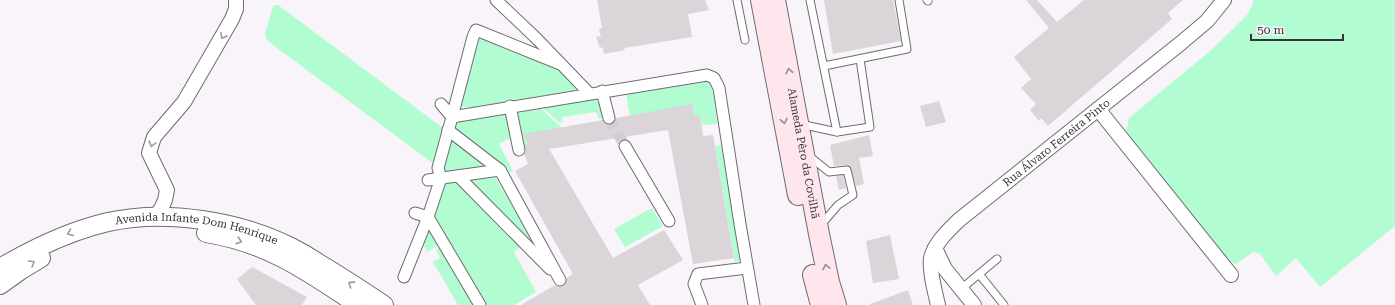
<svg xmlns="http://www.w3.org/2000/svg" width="1395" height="305" viewBox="0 0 1395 305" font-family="'Roboto Serif',serif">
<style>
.grass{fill:#b1fcd1}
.building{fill:#dbd4d8}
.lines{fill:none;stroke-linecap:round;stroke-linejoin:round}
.pedestrian-tunnel{stroke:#d1ced3;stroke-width:11;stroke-dasharray:11 5.5;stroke-linecap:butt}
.service-casing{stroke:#6f6b70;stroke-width:9}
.pedestrian-casing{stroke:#6f6b70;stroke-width:13}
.minor-casing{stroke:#6f6b70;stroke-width:16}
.tertiary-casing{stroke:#6f6b70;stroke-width:20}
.secondary-casing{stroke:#6f6b70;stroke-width:22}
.service{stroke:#fff;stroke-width:7}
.pedestrian{stroke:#fff;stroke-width:11}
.minor{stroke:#fff;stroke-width:14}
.tertiary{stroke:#fff;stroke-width:18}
.secondary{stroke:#fee6ed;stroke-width:20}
.oneway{stroke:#9b9a9b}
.oneway2{stroke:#9a8e92}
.labels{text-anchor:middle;stroke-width:4;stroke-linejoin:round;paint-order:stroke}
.street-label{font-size:11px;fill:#373537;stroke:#f8f4fa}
</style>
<rect width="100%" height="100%" fill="#f8f4fa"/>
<g class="grass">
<path d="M 1254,0 L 1395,0 L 1395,226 L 1320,287 L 1296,258 L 1276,276 L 1260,254 L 1253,252 L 1236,264 L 1228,261 L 1126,135 L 1129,118 L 1209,52 L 1232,30 L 1248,14 Z"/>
<path d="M 276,5 L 278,5 L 443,128 L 434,164 L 273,45 L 267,40 L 265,34 L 273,6 Z"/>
<path d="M 477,36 L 558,67 L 577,88 L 574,91 L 475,107 L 463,107 L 459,104 Z"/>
<path d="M 706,80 C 716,90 715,110 717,123 L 716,124 L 702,125 L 700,115 L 694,116 L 693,105 L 630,116 L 626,94 Z"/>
<path d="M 599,97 L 604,118 L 599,119 L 596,112 L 562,117 L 563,121 L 560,123 L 542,107 Z"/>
<path d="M 539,107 L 562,128 L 528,145 L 522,146 L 516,110 Z"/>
<path d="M 506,113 L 514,136 L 499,144 L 513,171 L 508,173 L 506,169 L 452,128 L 456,122 Z"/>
<path d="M 449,132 L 493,166 L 447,172 L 444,170 L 441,166 Z"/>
<path d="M 721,145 L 741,258 L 741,260 L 735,262 L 715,146 Z"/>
<path d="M 494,176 L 496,178 L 539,251 L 467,179 Z"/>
<path d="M 457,180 L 522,246 L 514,252 L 536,292 L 514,305 L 482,305 L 432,219 L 444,184 Z"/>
<path d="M 652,208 L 663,226 L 625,247 L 614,229 Z"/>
<path d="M 429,226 L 443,242 L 427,252 L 424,246 Z"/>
<path d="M 445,245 C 449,270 463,287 479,305 L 458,305 L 433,262 L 440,258 L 436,250 Z"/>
</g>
<g class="building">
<path d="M 597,0 L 705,0 L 709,10 L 688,14 L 692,37 L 624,48 L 625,50 L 604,54 L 603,47 L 600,48 L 596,37 L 601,36 L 599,29 L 602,28 Z"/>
<path d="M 824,0 L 893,0 L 901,41 L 833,54 Z"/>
<path d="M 1026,0 L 1037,0 L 1057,22 L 1084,0 L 1183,0 L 1168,13 L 1172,19 L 1048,126 L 1041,118 L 1039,121 L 1030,110 L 1036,104 L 1021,88 L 1031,79 L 1014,57 L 1049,28 Z"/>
<path d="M 939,101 L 946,122 L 926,127 L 920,106 Z"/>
<path d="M 693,104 L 694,116 L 700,115 L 703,136 L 713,135 L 734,258 L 693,264 L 668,130 L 549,149 L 613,258 L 664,230 L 683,260 L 638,285 L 650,305 L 521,305 L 555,285 L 559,287 L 564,286 L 566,283 L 567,278 L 573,274 L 515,171 L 528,164 L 524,154 L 526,152 L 525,145 L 528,145 L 524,134 L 603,120 L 607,125 L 610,125 L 614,123 L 616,118 Z"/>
<path d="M 869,135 L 873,156 L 859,158 L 864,184 L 856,186 L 850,166 L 847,165 L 834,166 L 830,145 Z"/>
<path d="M 843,175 L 846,188 L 839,190 L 836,176 Z"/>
<path d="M 890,235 L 899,279 L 873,283 L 866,241 Z"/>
<path d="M 252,267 L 307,297 L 302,305 L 256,305 L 237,279 Z"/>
<path d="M 908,290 L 913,305 L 870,305 L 870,304 Z"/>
</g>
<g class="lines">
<path class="pedestrian-tunnel" d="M 609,118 L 625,146"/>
<defs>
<g id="service">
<path d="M 737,0 L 745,40"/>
<path d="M 810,0 L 837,132"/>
<path d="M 927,0 L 928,1"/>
<path d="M 824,66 L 907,49 L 899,0"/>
<path d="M 800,124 L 837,132 L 870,127 L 860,59"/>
<path d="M 809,156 L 829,172 L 847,170 L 853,195 L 838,205 L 821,225"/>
<path d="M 979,274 L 997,259"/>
<path d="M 961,289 L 979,274 L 1004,305"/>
</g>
<g id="pedestrian">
<path d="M 496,0 L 536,38 L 589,93"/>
<path d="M 602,91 L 609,118"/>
<path d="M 441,104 L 452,117 L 473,37 L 476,30 L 560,64"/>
<path d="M 510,106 L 519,150"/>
<path d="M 448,130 L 500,170 L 560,280"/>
<path d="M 625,146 L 669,221"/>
<path d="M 458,176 L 550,269"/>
<path d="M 428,180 L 500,170"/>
<path d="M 404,277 L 428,217 L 415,213"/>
<path d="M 480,305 L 428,217 L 441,178 L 438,168 L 452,117 L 707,75 L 714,78 L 719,88 L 740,224 L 754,305"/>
<path d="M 702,305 L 694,284 L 698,274 L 747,268"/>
</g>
<g id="minor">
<path d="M 1098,109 L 1231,275"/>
<path d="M 154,218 L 161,209 L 165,200 L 167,190 L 149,153 L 154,137 L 184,102 L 232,19 L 236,9 L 236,0"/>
<path d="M 935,248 L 945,269 L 974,305"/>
<path id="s1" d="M 938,305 C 935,292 929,271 931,258 C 935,242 949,230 959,220 L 1181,43 L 1207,21 L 1224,0"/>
</g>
<g id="tertiary">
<path d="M 206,233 C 268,243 307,271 358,305"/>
<path id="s2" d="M 0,268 C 34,248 69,231 108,222 C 166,209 239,221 291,247 C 301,252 311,258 320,264 C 342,277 363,291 384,305"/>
<path d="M 0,285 L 21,270 L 41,258"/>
</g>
<g id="secondary">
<path d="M 761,0 L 798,195"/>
<path id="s3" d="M 775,0 L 819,234 L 829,282 L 836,305"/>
<path d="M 813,275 L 821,305"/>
</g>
</defs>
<use href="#service" class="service-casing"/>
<use href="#pedestrian" class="pedestrian-casing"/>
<use href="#minor" class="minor-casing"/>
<use href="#tertiary" class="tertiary-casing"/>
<use href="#secondary" class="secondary-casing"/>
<use href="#service" class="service"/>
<use href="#pedestrian" class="pedestrian"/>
<use href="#minor" class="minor"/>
<use href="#tertiary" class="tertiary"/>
<use href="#secondary" class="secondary"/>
</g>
<defs><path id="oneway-chevron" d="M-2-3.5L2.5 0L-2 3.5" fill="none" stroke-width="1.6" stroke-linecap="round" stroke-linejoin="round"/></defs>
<g class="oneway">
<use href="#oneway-chevron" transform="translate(223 36) rotate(119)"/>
<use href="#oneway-chevron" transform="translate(152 144) rotate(105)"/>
<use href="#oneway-chevron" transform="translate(70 233) rotate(159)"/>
<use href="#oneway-chevron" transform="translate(239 241) rotate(17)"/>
<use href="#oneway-chevron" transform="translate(32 263) rotate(-31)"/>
<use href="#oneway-chevron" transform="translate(351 284) rotate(-147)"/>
</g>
<g class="oneway2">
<use href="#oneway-chevron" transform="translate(789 71) rotate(-101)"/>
<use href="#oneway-chevron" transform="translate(784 121) rotate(79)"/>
<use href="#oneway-chevron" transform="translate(826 267) rotate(-102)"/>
</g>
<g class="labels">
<g class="street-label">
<text dy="4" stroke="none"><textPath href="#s1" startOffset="220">Rua Álvaro Ferreira Pinto</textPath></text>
<text dy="4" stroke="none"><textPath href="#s3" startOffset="156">Alameda Pêro da Covilhã</textPath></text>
<text dy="4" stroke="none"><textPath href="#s2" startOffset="208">Avenida Infante Dom Henrique</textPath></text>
</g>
</g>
<path d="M1251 34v6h92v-6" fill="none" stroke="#373537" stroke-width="2"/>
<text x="1257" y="34" font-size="12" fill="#373537" stroke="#f8f4fa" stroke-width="3" paint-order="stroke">50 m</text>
</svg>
